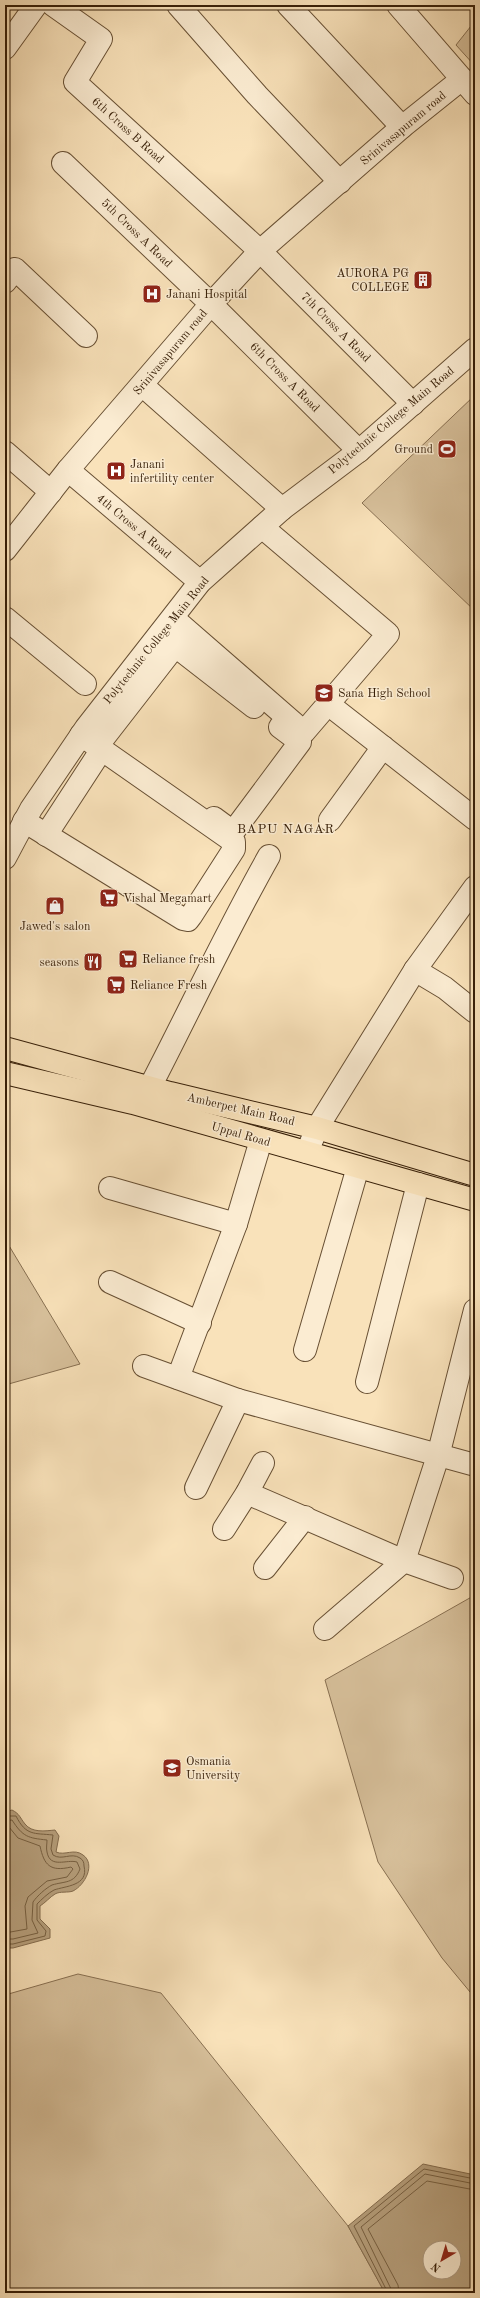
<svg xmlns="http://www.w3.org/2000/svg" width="480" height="2298" viewBox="0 0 480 2298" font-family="'Old Standard TT',serif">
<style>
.green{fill:#d8c19c;stroke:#887052}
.water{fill:#b7a07d;stroke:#846c4e;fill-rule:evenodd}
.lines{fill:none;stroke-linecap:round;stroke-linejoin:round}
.shore{stroke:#776042;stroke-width:1}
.minor-casing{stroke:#685034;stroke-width:24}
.highway-casing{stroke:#371f08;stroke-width:24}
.minor{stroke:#fbecd2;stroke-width:22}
.highway{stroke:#f9e2ba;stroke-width:22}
.labels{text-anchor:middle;stroke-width:3;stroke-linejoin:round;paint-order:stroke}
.street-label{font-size:12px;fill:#371f08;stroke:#fbecd2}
.poi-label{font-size:12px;fill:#371f08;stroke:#fbecd2;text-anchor:start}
.neighbourhood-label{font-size:13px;letter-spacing:1px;fill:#371f08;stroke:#fbecd2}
</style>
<rect width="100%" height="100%" fill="#f9e2ba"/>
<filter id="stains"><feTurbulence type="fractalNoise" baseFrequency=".005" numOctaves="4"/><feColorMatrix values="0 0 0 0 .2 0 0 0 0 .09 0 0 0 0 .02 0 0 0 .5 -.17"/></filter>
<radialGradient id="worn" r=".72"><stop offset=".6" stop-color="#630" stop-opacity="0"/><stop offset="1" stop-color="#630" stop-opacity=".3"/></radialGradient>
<g class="green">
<path d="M 475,21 L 475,66 L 456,45 Z"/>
<path d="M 475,395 L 475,611 L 362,503 Z"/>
<path d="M 5,1239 L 80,1364 L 5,1385 Z"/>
<path d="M 475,1595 L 475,1998 L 442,1958 L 378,1862 L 325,1680 Z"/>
<path d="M 78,1974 L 161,1993 L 348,2226 L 385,2293 L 5,2293 L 5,1995 Z"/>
</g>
<g class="water">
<path d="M 12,1810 C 20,1814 20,1818 25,1824 C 32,1833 45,1831 55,1830 L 59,1836 L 56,1852 C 65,1856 74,1848 83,1855 C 96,1864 85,1885 73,1891 C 68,1893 60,1891 55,1894 C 50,1897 45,1903 40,1906 L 40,1919 L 50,1929 L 50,1938 L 13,1948 L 5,1948 L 5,1812 Z"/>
<path d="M 423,2164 L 475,2175 L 475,2293 L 385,2293 L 348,2226 ZM 430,2248 L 454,2248 L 454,2272 L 430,2272 Z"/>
</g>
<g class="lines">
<g class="shore">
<path d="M 5,1816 L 16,1816 C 26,1836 34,1833 53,1835 L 51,1849 L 53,1855 C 62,1861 71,1852 80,1858 C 83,1860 84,1862 84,1866 C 89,1886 65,1886 54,1890 C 48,1893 41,1900 37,1904 L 37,1920 L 46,1931 L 45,1936 L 13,1944 L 5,1944"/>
<path d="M 5,1821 L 12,1820 C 23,1837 28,1838 47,1840 C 47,1844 46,1848 47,1852 C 50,1869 67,1859 77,1862 L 80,1869 C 74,1884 65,1881 52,1885 C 46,1888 37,1896 33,1902 L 32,1920 L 38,1933 L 13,1939 L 5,1939"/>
<path d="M 5,1827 L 9,1827 L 18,1838 L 40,1846 C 44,1865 50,1872 71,1867 L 73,1869 L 67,1877 L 47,1881 L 28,1897 L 25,1906 L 27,1929 L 5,1933"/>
<path d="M 388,2293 L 354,2226 L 424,2169 L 475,2179"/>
<path d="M 393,2293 L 361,2227 L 425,2174 L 475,2184"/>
<path d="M 399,2293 L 398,2285 L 368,2229 L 427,2181 L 475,2190"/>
</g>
<defs>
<g id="minor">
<path d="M 53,5 L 101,39 L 75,82 L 260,251 L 413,404"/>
<path d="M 178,5 L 257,95 L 340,182"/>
<path d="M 288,5 L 402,127"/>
<path d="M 398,5 L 475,94"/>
<path d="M 5,48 L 36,5"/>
<path d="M 63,163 L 211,304 L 359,451"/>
<path d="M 5,282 L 15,269 L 86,336"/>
<path d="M 142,385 L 282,509"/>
<path d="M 5,452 L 51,492"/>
<path d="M 68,470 L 200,582"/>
<path d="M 5,550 L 68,470 L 211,304 L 260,251 L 402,127 L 462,79"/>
<path d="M 5,618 L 85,684"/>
<path d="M 173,618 L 304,732 L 388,634 L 262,527"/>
<path d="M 160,634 L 254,707"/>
<path d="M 337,711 L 475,819"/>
<path d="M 102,740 L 175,646"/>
<path d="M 214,818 L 233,832 L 300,742 L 280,727"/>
<path d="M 330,820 L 383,747"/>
<path d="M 24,821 L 183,919 L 188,920 L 191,916 L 234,849 L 234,842 L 81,735"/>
<path d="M 46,835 L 102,749"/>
<path d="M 5,858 L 31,809 L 86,728 L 200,582 L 282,509 L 359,451 L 475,349"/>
<path d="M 415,970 L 445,988 L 475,1012"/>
<path d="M 150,1087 C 190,1010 226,932 269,856"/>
<path d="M 307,1152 L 317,1128 L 415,970 L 475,887"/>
<path d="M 110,1188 L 236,1224"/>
<path d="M 110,1282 L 200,1323"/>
<path d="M 305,1350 L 358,1167"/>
<path d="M 144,1366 L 238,1400 L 475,1465"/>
<path d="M 178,1378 L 236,1224 L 261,1140"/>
<path d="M 367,1382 L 418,1184"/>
<path d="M 196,1488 L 238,1400"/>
<path d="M 247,1493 L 404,1561 L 452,1578"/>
<path d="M 224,1529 L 247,1493 L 263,1463"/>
<path d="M 265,1568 L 305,1517"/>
<path d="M 325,1629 L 404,1561 L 438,1456 L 475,1310"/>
</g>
<g id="highway">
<path d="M 5,1048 L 170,1093 L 317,1128 L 475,1175"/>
<path d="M 5,1073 L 133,1103 L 475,1200"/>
</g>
</defs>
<use href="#minor" class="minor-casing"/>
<use href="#highway" class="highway-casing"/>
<use href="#minor" class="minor"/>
<use href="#highway" class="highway"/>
</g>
<defs>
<symbol id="building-square" viewBox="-11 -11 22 22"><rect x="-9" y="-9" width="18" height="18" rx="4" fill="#8f2418" stroke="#fbecd2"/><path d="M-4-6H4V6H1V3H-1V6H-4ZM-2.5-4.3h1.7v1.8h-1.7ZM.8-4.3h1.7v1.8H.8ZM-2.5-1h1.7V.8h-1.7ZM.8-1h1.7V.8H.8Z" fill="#fff"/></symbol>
<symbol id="hospital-square" viewBox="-11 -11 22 22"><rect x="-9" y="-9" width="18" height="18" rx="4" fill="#8f2418" stroke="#fbecd2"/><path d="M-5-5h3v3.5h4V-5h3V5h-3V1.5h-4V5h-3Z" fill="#fff"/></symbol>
<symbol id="stadium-square" viewBox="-11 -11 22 22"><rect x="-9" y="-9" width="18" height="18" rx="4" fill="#8f2418" stroke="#fbecd2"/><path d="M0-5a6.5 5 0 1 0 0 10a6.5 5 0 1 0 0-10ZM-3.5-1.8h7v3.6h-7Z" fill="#fff"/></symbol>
<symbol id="university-square" viewBox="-11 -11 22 22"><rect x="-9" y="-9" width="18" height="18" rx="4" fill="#8f2418" stroke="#fbecd2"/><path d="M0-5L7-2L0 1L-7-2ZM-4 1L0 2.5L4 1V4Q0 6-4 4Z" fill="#fff"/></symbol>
<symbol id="supermarket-square" viewBox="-11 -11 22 22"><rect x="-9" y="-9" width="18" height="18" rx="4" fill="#8f2418" stroke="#fbecd2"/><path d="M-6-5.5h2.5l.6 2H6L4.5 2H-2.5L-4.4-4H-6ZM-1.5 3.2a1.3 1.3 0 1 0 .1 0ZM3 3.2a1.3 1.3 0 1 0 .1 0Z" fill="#fff"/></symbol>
<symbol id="shop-square" viewBox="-11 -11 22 22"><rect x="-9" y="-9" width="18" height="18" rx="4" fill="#8f2418" stroke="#fbecd2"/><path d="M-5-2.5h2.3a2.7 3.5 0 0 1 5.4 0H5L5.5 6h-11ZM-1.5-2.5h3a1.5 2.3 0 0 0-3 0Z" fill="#fff"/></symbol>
<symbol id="restaurant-square" viewBox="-11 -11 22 22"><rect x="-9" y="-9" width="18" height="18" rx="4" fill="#8f2418" stroke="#fbecd2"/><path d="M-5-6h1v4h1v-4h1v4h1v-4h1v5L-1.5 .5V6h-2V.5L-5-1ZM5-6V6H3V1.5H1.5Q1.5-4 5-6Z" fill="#fff"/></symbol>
</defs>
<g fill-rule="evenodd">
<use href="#building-square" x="412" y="269" width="22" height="22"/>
<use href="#hospital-square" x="141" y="283" width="22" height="22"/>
<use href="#stadium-square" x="436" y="438" width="22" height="22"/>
<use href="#hospital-square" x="105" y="460" width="22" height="22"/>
<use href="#university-square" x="313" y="682" width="22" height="22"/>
<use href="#supermarket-square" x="98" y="887" width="22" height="22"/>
<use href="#shop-square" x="44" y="895" width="22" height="22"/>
<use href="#supermarket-square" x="117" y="948" width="22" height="22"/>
<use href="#restaurant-square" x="82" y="951" width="22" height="22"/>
<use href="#supermarket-square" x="105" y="974" width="22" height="22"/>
<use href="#university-square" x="161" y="1757" width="22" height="22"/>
</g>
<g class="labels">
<g class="street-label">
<text transform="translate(403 128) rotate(-40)" y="4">Srinivasapuram road</text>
<text transform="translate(128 130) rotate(42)" y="4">6th Cross B Road</text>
<text transform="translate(137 233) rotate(44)" y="4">5th Cross A Road</text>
<text transform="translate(336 327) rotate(45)" y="4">7th Cross A Road</text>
<text transform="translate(170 352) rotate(-50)" y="4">Srinivasapuram road</text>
<text transform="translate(285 377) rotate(45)" y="4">6th Cross A Road</text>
<text transform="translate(391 420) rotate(-40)" y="4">Polytechnic College Main Road</text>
<text transform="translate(134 526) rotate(40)" y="4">4th Cross A Road</text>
<text transform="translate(156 640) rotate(-51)" y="4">Polytechnic College Main Road</text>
<text transform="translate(241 1109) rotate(13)" y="4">Amberpet Main Road</text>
<text transform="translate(241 1134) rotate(16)" y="4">Uppal Road</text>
</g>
<g class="poi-label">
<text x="409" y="277" text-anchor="end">AURORA PG<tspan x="409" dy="14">COLLEGE</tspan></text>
<text x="166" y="298">Janani Hospital</text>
<text x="433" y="453" text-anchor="end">Ground</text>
<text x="130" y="468">Janani<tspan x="130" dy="14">infertility center</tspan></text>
<text x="338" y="697">Sana High School</text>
<text x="123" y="902">Vishal Megamart</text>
<text x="55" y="930" text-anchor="middle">Jawed's salon</text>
<text x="142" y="963">Reliance fresh</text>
<text x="79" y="966" text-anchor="end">seasons</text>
<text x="130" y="989">Reliance Fresh</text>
<text x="186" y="1765">Osmania<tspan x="186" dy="14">University</tspan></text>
</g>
<g class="neighbourhood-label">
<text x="286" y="833">BAPU NAGAR</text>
</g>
</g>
<rect width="480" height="2298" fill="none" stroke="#f9e2ba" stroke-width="20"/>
<rect x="6" y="6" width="468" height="2286" fill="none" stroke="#371f08" stroke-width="2"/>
<rect x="10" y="10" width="460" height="2278" fill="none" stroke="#371f08"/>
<g transform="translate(442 2260) rotate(218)"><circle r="19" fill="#fbecd2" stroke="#ad9a81"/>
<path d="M0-3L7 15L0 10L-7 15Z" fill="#8f2418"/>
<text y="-6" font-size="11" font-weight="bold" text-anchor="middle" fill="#371f08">N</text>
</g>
<rect width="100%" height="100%" filter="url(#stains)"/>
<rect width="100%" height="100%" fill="url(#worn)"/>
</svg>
